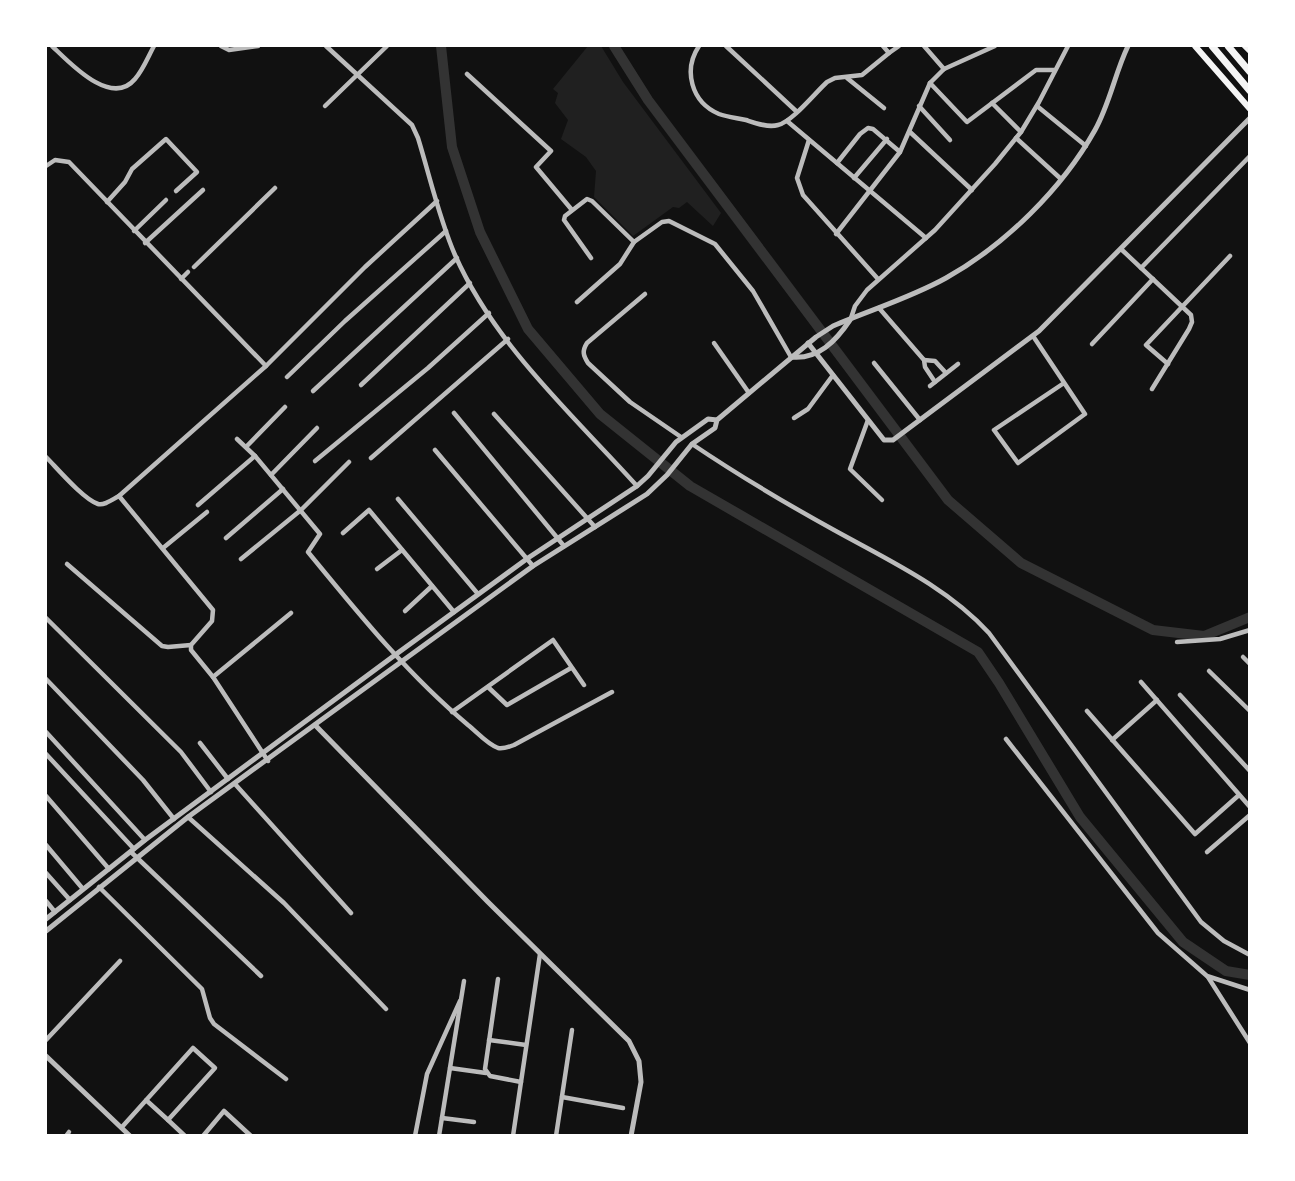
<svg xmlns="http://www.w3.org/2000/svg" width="1295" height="1181" viewBox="0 0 1295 1181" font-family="'Space Grotesk',sans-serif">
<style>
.green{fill:#202020}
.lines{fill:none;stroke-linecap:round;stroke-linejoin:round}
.canal{stroke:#333;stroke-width:10}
.minor{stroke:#bcbcbc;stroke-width:4.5}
.tertiary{stroke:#bcbcbc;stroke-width:5}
.primary{stroke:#f5f5f5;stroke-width:6}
.trunk{stroke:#f5f5f5;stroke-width:7}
</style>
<rect width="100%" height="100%" fill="#111"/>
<path class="green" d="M 588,46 L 601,46 L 623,82 L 721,213 L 713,226 L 687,202 L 679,208 L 673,207 L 633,236 L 594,197 L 596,171 L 586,157 L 561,139 L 568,120 L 555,103 L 558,93 L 553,89 Z"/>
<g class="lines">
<g class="canal">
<path d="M 441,46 L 452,147 L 480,232 L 528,329 L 600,414 L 690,486 L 978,652 L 999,683 L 1080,817 L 1183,942 L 1226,971 L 1250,975"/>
<path d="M 614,46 L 648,100 L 948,500 L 1021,563 L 1153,630 L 1204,636 L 1250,617"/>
</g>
<g class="minor">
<path d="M 52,46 C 69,62 111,108 135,79 C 143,70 148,57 154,46"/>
<path d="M 221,46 L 229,50 L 258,46"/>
<path d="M 326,46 L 412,125 L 418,138 C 430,177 439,218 455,255 C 495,345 572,414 637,486"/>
<path d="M 699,46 C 683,70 691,102 719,114 C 727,117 737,118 746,120 C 755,123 768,128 778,125 C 792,122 815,93 827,82 L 835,78 L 862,75 L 889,53 L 883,46"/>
<path d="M 726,46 L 796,111"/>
<path d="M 924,46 L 944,69"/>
<path d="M 889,53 L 899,46"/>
<path d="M 467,74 L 551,151 L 536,167 L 572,210"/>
<path d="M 847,78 L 884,108"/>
<path d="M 930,83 L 967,122 L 1036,70 L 1054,70"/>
<path d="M 992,103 L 1021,132"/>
<path d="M 325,106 L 387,46"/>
<path d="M 919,106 L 950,140"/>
<path d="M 1037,106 L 1086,146"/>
<path d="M 787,121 L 926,238"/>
<path d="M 910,132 L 972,190"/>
<path d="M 1016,138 L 1061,179"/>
<path d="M 809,140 L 797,178 L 803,195 L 878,279"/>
<path d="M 837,163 L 860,134 L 868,128 L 873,129 L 900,152"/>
<path d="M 46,166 L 55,160 L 69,162 L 266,366"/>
<path d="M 854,178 L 887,139"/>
<path d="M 107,202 L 125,182 L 132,169 L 166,139 L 197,172 L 176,191"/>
<path d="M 134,231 L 166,200"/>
<path d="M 836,234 L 900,152 L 930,83 L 944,69 L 995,46"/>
<path d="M 145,243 L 203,190"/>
<path d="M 1121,249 L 1191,315 L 1192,322 L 1189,329 L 1152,389"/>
<path d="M 591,258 L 564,220 L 565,216 L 587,199 L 592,201 L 634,242 L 662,222 L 669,221 L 715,244 L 753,291 L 791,357"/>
<path d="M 194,267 L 275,188"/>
<path d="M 1141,268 L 1250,156"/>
<path d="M 181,279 L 188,272"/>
<path d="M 645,294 L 587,343 C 582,351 583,355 588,363 L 630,402 L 681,437"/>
<path d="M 577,302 L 620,264 L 634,242"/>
<path d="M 879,308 L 924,360 L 925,367 L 935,382"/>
<path d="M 851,318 L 855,306 L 867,290 L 935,230 L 995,164 L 1021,132 L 1039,102 L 1068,46"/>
<path d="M 1033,336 L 1085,414 L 1018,463 L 994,430 L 1064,383"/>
<path d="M 714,343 L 749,393"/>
<path d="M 1092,344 L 1153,279"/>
<path d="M 924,360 L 935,361 L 946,373"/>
<path d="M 874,363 L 920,420"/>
<path d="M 1168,364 L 1146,345 L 1230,256"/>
<path d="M 287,377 L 345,321 L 446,231"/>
<path d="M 361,385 L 470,283"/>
<path d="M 930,386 L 958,364"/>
<path d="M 313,391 L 457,258"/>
<path d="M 454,413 L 564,546"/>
<path d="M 494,414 L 595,527"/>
<path d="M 794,418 L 808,409 L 833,375"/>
<path d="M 868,420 L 850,469 L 882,500"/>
<path d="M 237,439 L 255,456 L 320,534 L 308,552 C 358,613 408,675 468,725 C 477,732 487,744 498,748 C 504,749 509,747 514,745 L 612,692"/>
<path d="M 692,444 C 738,475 785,503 834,530 C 888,560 947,587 989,633 L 1201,922 L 1224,941 L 1250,955"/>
<path d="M 246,447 L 285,407"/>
<path d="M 435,450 L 533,566"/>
<path d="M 46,457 C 57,468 83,499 98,504 C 104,506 113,499 119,496 L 266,366 L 365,267 L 437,201"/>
<path d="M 371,458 L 508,339"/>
<path d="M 315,461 L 428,368 L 489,313"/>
<path d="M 271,475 L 317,428"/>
<path d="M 119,496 L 213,610 L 212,621 L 191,645 L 191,650 L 213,677 L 268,761"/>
<path d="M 398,499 L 478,594"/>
<path d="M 198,505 L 255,456"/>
<path d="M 343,533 L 369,510 L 454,612"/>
<path d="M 226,538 L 283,489"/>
<path d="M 163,548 L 207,512"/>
<path d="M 241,559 L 301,510 L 349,462"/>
<path d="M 67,564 L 162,646 L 168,647 L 191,645"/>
<path d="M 377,569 L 402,550"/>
<path d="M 405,611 L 432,586"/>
<path d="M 46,618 L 181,752 L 211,792"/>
<path d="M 1177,642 L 1220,639 L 1250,630"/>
<path d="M 1243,657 L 1250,664"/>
<path d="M 1209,671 L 1250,711"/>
<path d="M 213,677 L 291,613"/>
<path d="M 46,679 L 143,780 L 174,819"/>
<path d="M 1141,682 L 1250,807"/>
<path d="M 488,687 L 507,705 L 571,668"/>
<path d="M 1180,695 L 1250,771"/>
<path d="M 1087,711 L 1195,834 L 1239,795"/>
<path d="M 452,712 L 553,640 L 584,685"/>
<path d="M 46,732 L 145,840"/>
<path d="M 1006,739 L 1158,933 L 1207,976 L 1250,990"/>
<path d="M 1112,740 L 1157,700"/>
<path d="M 200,743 L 228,779"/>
<path d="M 46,754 L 134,849"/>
<path d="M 235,784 L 351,913"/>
<path d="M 46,796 L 109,869"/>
<path d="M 188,817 L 284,903 L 386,1009"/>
<path d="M 46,845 L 83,889"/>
<path d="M 131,852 L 261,976"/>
<path d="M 1207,852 L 1250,815"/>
<path d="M 46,873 L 70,900"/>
<path d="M 99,887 L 202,989 L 210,1018 L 214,1024 L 286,1079"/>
<path d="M 46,901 L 55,912"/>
<path d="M 1208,977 L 1250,1043"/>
<path d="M 498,979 L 485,1069 L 490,1076 L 521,1082"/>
<path d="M 46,1040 L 120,961"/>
<path d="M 489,1040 L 526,1045"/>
<path d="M 450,1068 L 486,1073"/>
<path d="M 562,1097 L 623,1108"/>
<path d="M 442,1118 L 474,1122"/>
<path d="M 168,1120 L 185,1136"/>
<path d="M 122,1127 L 193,1048 L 215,1068 L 168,1120 L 146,1100"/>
<path d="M 66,1136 L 69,1132"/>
<path d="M 203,1136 L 224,1111 L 251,1136"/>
<path d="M 415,1136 L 427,1074 L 460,1001"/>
<path d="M 439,1136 L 464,981"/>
<path d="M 513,1136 L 540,954"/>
<path d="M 556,1136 L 572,1030"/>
</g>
<g class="tertiary">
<path d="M 808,343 L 884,440 L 893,440 L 1039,331 L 1250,118"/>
<path d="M 791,357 C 818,360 836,341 850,320"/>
<path d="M 315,725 L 488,902 L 629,1041 L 639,1061 L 641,1082 L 631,1136"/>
<path d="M 46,919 L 145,840 L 395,655 L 528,558 L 637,486 L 648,476 L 676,442 L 708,419 L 717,420"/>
<path d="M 46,931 L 188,817 L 339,707 L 533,566 L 647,494 L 667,475 L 692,444 L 715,428 L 717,420 L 816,337 L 833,326 C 870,310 910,298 946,278 C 1005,245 1062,189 1095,130 C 1110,103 1115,73 1128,46"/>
<path d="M 46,1056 L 130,1136"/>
</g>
<g class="primary">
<path d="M 1195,46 L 1250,109"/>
<path d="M 1245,46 L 1250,51"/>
</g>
<g class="trunk">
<path d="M 1212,46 L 1250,91"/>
<path d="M 1228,46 L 1250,72"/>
</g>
</g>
<rect width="1295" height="1181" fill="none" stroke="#ffffff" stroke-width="94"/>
</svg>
